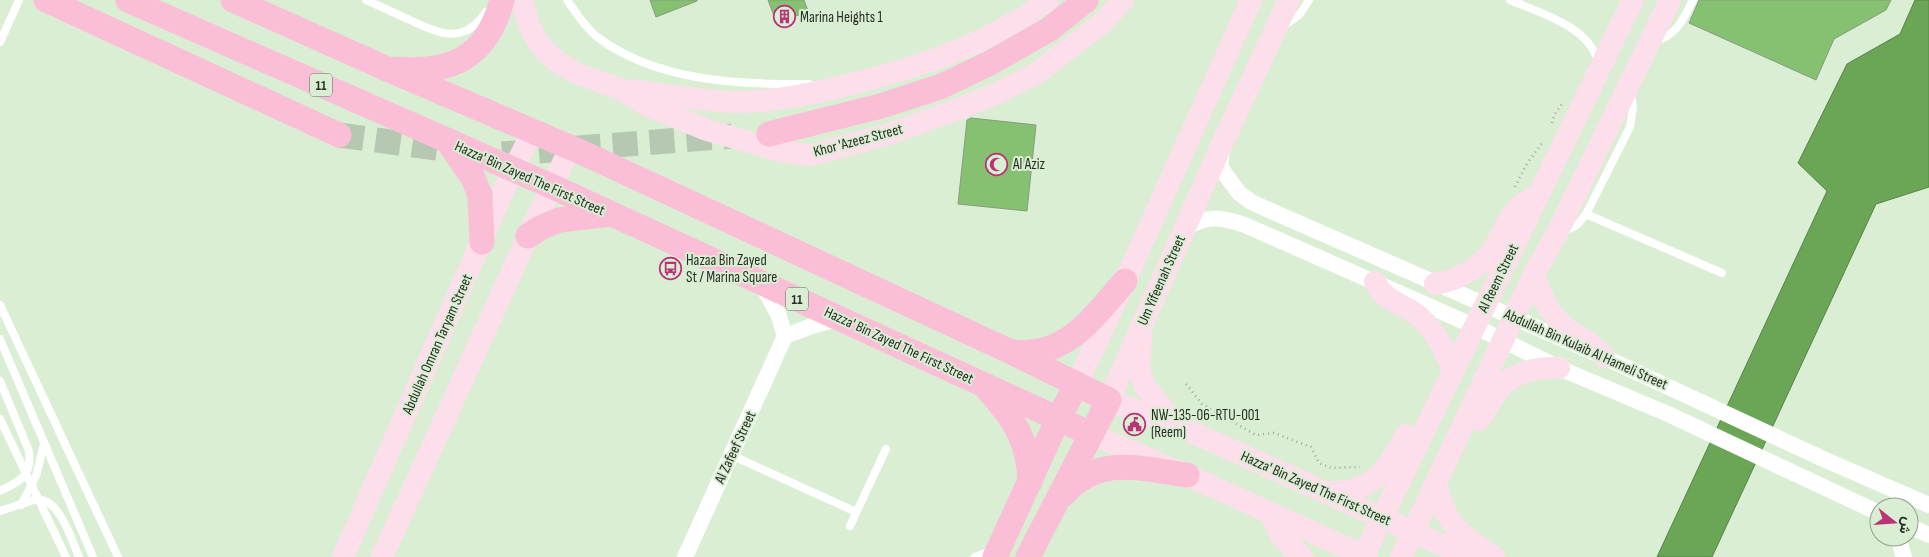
<svg xmlns="http://www.w3.org/2000/svg" width="1929" height="557" viewBox="0 0 1929 557" font-family="'Sofia Sans Condensed',Vazirmatn,sans-serif">
<style>
.water{fill:#6ba657;stroke:#578248}
.building{fill:#86c172;stroke:#889b83}
.lines{fill:none;stroke-linecap:round;stroke-linejoin:round}
.primary-tunnel{stroke:#b6c8b1;stroke-width:25;stroke-dasharray:25 12;stroke-linecap:butt}
.path{stroke:#9bab96;stroke-width:2.5;stroke-dasharray:1 4;stroke-linecap:butt}
.lane{stroke:#fff;stroke-width:8}
.street{stroke:#fff;stroke-width:16}
.secondary{stroke:#fddeeb;stroke-width:22}
.primary{stroke:#fabed6;stroke-width:25}
.labels{text-anchor:middle;stroke-width:4;stroke-linejoin:round;paint-order:stroke}
.shield{fill:#daeed4;stroke:#5d6859;stroke-width:1}
.shield-label{font-size:14px;font-weight:bold;fill:#272e24}
.poi-label{font-size:15px;fill:#272e24;stroke:#daeed4;text-anchor:start}
.street-label{font-size:15px;fill:#272e24;stroke:#daeed4}
</style>
<rect width="100%" height="100%" fill="#daeed4"/>
<path class="water" d="M 1915,0 L 1929,0 L 1929,187 L 1876,204 L 1712,557 L 1657,557 L 1827,191 L 1798,163 L 1847,64 L 1900,34 Z"/>
<g class="building">
<path d="M 650,0 L 697,0 L 697,1 L 656,17 Z"/>
<path d="M 768,0 L 804,0 L 808,11 L 777,24 Z"/>
<path d="M 1699,0 L 1891,0 L 1886,10 L 1834,39 L 1816,80 L 1689,23 Z"/>
<path d="M 971,118 L 1036,125 L 1027,211 L 958,204 L 967,120 Z"/>
</g>
<g class="lines">
<g class="primary-tunnel">
<path d="M 339,135 L 465,152"/>
<path d="M 502,154 L 732,136"/>
</g>
<g class="path">
<path d="M 1552,123 L 1554,115 L 1562,104"/>
<path d="M 1515,187 L 1526,165 L 1542,143"/>
<path d="M 1186,384 L 1202,404 L 1256,435 L 1274,433 L 1311,447 L 1319,463 L 1331,468 L 1360,467"/>
</g>
<g class="lane">
<path d="M 366,0 C 382,7 397,14 412,21 C 442,35 464,44 486,12"/>
<path d="M 567,0 C 576,13 584,26 596,36 C 654,81 738,85 809,84"/>
<path d="M 1510,0 C 1540,13 1588,26 1598,61"/>
<path d="M 1284,26 L 1300,14 L 1309,0"/>
<path d="M 1656,41 C 1677,35 1684,18 1693,0"/>
<path d="M 0,42 L 19,0"/>
<path d="M 1586,214 L 1722,273"/>
<path d="M 1563,232 L 1577,225 L 1586,214 L 1630,127 L 1633,107 L 1631,94"/>
<path d="M 0,305 L 118,557"/>
<path d="M 0,339 L 93,557"/>
<path d="M 0,381 L 29,451 C 32,477 20,481 0,491"/>
<path d="M 0,419 L 66,557"/>
<path d="M 731,455 L 856,512"/>
<path d="M 21,505 L 36,476 L 44,444"/>
<path d="M 0,511 C 11,508 22,503 34,500 C 59,495 71,539 79,557"/>
<path d="M 850,526 L 886,449"/>
<path d="M 975,557 L 993,550"/>
</g>
<g class="street">
<path d="M 1222,151 L 1220,167 L 1239,193 L 1253,203 L 1604,357 L 1821,458 L 1929,505"/>
<path d="M 1185,228 C 1208,215 1220,217 1245,225 L 1474,326 L 1559,368 L 1668,414 L 1879,513"/>
<path d="M 785,336 L 812,326 L 840,318"/>
<path d="M 1909,526 L 1929,535"/>
<path d="M 1898,537 L 1904,557"/>
<path d="M 685,557 L 785,336 L 778,314 L 761,283"/>
</g>
<g class="secondary">
<path d="M 522,0 L 529,25 L 541,46 L 556,61 L 578,74 L 620,89 L 646,105 L 707,130 L 780,151 L 811,155 L 889,134 L 958,109 L 995,94 L 1037,73 L 1102,23 L 1123,0"/>
<path d="M 1289,0 L 1222,144 L 1109,400 L 1178,426 L 1469,557"/>
<path d="M 631,90 C 664,94 701,101 733,102 C 767,103 806,95 839,87 C 912,70 986,46 1048,0"/>
<path d="M 1534,274 C 1540,293 1550,316 1566,328 C 1580,338 1593,343 1604,357"/>
<path d="M 1375,282 C 1384,301 1401,303 1417,315 C 1435,329 1444,350 1454,370"/>
<path d="M 1435,284 C 1458,280 1483,267 1495,246 C 1507,226 1511,206 1535,197"/>
<path d="M 1141,338 L 1139,369 L 1144,385 L 1177,426"/>
<path d="M 1077,384 L 1125,281 L 1251,0"/>
<path d="M 1479,420 C 1485,413 1489,404 1494,396 C 1508,373 1533,367 1559,368"/>
<path d="M 1091,434 L 1187,475 L 1367,557"/>
<path d="M 1436,482 C 1444,523 1460,535 1494,557"/>
<path d="M 1327,492 C 1372,494 1386,471 1406,435"/>
<path d="M 1271,513 L 1281,536 L 1302,557"/>
<path d="M 343,557 L 504,189 L 532,132"/>
<path d="M 382,557 L 528,236 L 570,148"/>
<path d="M 1363,557 L 1633,0"/>
<path d="M 1401,557 L 1534,274 L 1557,233 L 1670,0"/>
</g>
<g class="primary">
<path d="M 46,0 L 339,135"/>
<path d="M 128,0 L 551,186 L 1091,434"/>
<path d="M 233,0 L 385,68 L 581,152 L 1009,351 L 1109,400 L 1028,557"/>
<path d="M 395,69 C 452,74 487,57 502,0"/>
<path d="M 769,134 L 881,106 L 942,86 L 992,62 L 1050,29 L 1086,0"/>
<path d="M 447,140 L 473,178 L 480,195 L 482,242"/>
<path d="M 528,236 L 540,228 L 559,220 L 612,214"/>
<path d="M 1013,352 C 1067,358 1093,317 1125,281"/>
<path d="M 988,390 C 1014,419 1029,441 1030,482"/>
<path d="M 1064,494 C 1100,454 1140,469 1187,475"/>
<path d="M 995,557 L 1058,419 L 1077,384"/>
</g>
</g>
<defs>
<symbol id="building-ring" viewBox="-11 -11 22 22"><circle r="9.5" fill="#daeed4" stroke="#b93376" stroke-width="1.5"/><path d="M-4-6H4V6H1V3H-1V6H-4ZM-2.5-4.3h1.7v1.8h-1.7ZM.8-4.3h1.7v1.8H.8ZM-2.5-1h1.7V.8h-1.7ZM.8-1h1.7V.8H.8Z" fill="#b93376"/></symbol>
<symbol id="mosque-ring" viewBox="-11 -11 22 22"><circle r="9.5" fill="#daeed4" stroke="#b93376" stroke-width="1.5"/><path d="M3.5-4.9A6 6 0 1 0 3.5 4.9A5 5 0 1 1 3.5-4.9Z" fill="#b93376"/></symbol>
<symbol id="bus-ring" viewBox="-11 -11 22 22"><circle r="9.5" fill="#daeed4" stroke="#b93376" stroke-width="1.5"/><path d="M-5-6H5V4H4V6H2V4H-2V6H-4V4H-5ZM-3.5-4V0h7V-4ZM-3.5 1.2v1.5H-2V1.2ZM2 1.2v1.5H3.5V1.2Z" fill="#b93376"/></symbol>
<symbol id="civic-ring" viewBox="-11 -11 22 22"><circle r="9.5" fill="#daeed4" stroke="#b93376" stroke-width="1.5"/><path d="M-.6-6.5H3V-4.5H.6V-3L4-1V1h2V6H-6V1h2V-1L-.6-3ZM-1.2 2.5V6h2.4V2.5Z" fill="#b93376"/></symbol>
</defs>
<g fill-rule="evenodd">
<use href="#building-ring" x="772" y="4" width="25" height="25"/>
<use href="#mosque-ring" x="984" y="152" width="25" height="25"/>
<use href="#bus-ring" x="658" y="256" width="25" height="25"/>
<use href="#civic-ring" x="1122" y="412" width="25" height="25"/>
</g>
<g class="labels">
<g class="shield">
<rect x="310" y="73.5" width="22" height="23" rx="4"/>
<rect x="786" y="287.5" width="22" height="23" rx="4"/>
</g>
<g class="shield-label">
<text x="321" y="90">11</text>
<text x="797" y="304">11</text>
</g>
<g class="poi-label">
<text x="800" y="22">Marina Heights 1</text>
<text x="1013" y="169">Al Aziz</text>
<text x="686" y="265">Hazaa Bin Zayed<tspan x="686" dy="17">St / Marina Square</tspan></text>
<text x="1151" y="420">NW-135-06-RTU-001<tspan x="1151" dy="17">(Reem)</tspan></text>
</g>
<g class="street-label">
<text transform="translate(858 140) rotate(-15)" y="5">Khor 'Azeez Street</text>
<text transform="translate(530 178) rotate(24)" y="5">Hazza' Bin Zayed The First Street</text>
<text transform="translate(1498 278) rotate(-64)" y="5">Al Reem Street</text>
<text transform="translate(1161 280) rotate(-66)" y="5">Um Yifeenah Street</text>
<text transform="translate(437 344) rotate(-66)" y="5">Abdullah Omran Taryam Street</text>
<text transform="translate(899 345) rotate(25)" y="5">Hazza' Bin Zayed The First Street</text>
<text transform="translate(1586 349) rotate(24)" y="5">Abdullah Bin Kulaib Al Hameli Street</text>
<text transform="translate(735 447) rotate(-65)" y="5">Al Zafeef Street</text>
<text transform="translate(1316 488) rotate(24)" y="5">Hazza' Bin Zayed The First Street</text>
</g>
</g>
<g transform="translate(1894 522) rotate(107)"><circle r="24" fill="#daeed4" stroke="#92a18e"/>
<path d="M0-4L9 19L0 12L-9 19Z" fill="#b93376"/>
<text y="-8" font-size="14" font-weight="bold" text-anchor="middle" fill="#272e24">ش</text>
</g>
</svg>
